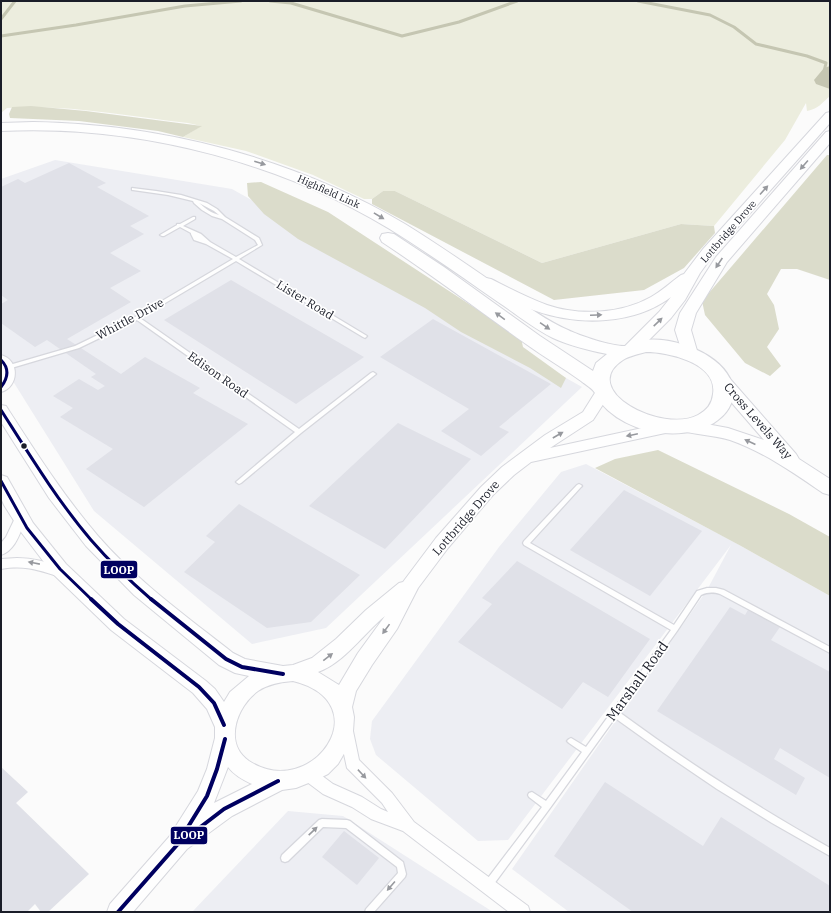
<svg xmlns="http://www.w3.org/2000/svg" width="831" height="913" viewBox="0 0 831 913" font-family="'IBM Plex Serif',serif">
<style>
.built{fill:#edeef3}
.green{fill:#ecedde}
.forest{fill:#dbdccb}
.lines{fill:none;stroke-linecap:round;stroke-linejoin:round}
.stream{stroke:#c5c6b2;stroke-width:3}
.river{fill:#c5c6b2;fill-rule:evenodd}
.building{fill:#e0e1e8}
.lane-casing{stroke:#d6d7dd;stroke-width:2.5}
.street-casing{stroke:#d6d7dd;stroke-width:2}
.secondary-casing{stroke:#d6d7dd;stroke-width:2}
.primary-casing{stroke:#d6d7dd;stroke-width:2}
.highway-casing{stroke:#d6d7dd;stroke-width:2}
.lane{fill:#fefefe;fill-rule:evenodd}
.street{fill:#fefefe;fill-rule:evenodd}
.secondary{fill:#fefefe;fill-rule:evenodd}
.primary{fill:#fefefe;fill-rule:evenodd}
.highway{fill:#fefefe;fill-rule:evenodd}
.bus-1-far1-casing{stroke:#fff;stroke-width:6}
.bus-1-casing{stroke:#fff;stroke-width:7}
.bus-1-far1{stroke:#000060;stroke-width:3}
.bus-1{stroke:#000060;stroke-width:4}
.oneway{fill:#97999e}
.bus-dot{fill:#1a1d28;stroke:#fff;stroke-width:1.5}
.labels{text-anchor:middle;stroke-width:3.5;stroke-linejoin:round;paint-order:stroke}
.far-street-label{font-size:10px;fill:#1a1d28;stroke:#fff}
.street-label{font-size:12px;fill:#1a1d28;stroke:#fff}
.near-street-label{font-size:14px;fill:#1a1d28;stroke:#fff}
.line-badge{stroke:#fff;stroke-width:1.5}
.badge-label{font-size:11px;text-anchor:middle;font-weight:bold;fill:#fff}
</style>
<rect width="100%" height="100%" fill="#fbfbfb"/>
<g class="built">
<path d="M 55,160 L 232,189 L 582,387 L 326,628 L 252,644 L 94,511 L 1,362 L 1,179 Z"/>
<path d="M 586,464 L 734,542 L 830,596 L 830,912 L 569,912 L 512,869 L 707,590 L 731,545 L 508,840 L 478,841 L 376,755 L 370,739 L 372,721 L 499,547 L 561,472 Z"/>
<path d="M 288,811 L 343,816 L 493,912 L 192,912 Z"/>
</g>
<path class="green" d="M 1,1 L 830,1 L 830,96 C 822,103 818,109 807,111 L 806,103 L 785,140 L 714,226 L 681,224 L 542,263 L 395,191 L 383,191 L 372,199 L 364,199 L 313,175 L 246,151 L 183,137 L 201,126 L 188,123 C 128,116 67,104 7,108 L 1,113 Z"/>
<g class="forest">
<path d="M 31,106 L 86,111 L 202,126 L 183,137 L 158,131 L 79,121 L 10,118 L 9,114 L 12,107 Z"/>
<path d="M 827,155 L 830,155 L 830,280 L 797,269 L 781,269 L 767,294 L 774,305 L 779,329 L 767,347 L 781,366 L 770,376 L 745,363 L 705,315 L 702,301 Z"/>
<path d="M 261,182 L 328,212 L 521,338 L 523,347 L 566,378 L 561,388 L 530,368 L 461,332 L 425,308 L 298,239 L 264,214 L 248,196 L 247,183 Z"/>
<path d="M 383,191 L 395,191 L 542,263 L 681,224 L 714,226 L 715,233 L 684,268 L 644,290 L 554,300 L 372,204 L 372,199 Z"/>
<path d="M 658,450 L 789,514 L 830,537 L 830,596 L 741,546 L 595,468 L 615,459 Z"/>
</g>
<g class="lines">
<g class="stream">
<path d="M 270,1 L 291,3 L 402,36 L 459,22 L 517,1"/>
<path d="M 638,1 L 710,15 L 734,27 L 756,44 L 807,56 L 826,63 L 822,80"/>
<path d="M 1,19 L 15,1"/>
<path d="M 1,36 L 76,25 L 185,6 L 241,1"/>
</g>
<path class="river" d="M 830,66 L 830,89 L 816,84 L 814,80 L 824,68 Z"/>
</g>
<g class="building">
<path d="M 69,163 L 106,183 L 97,187 L 149,216 L 130,226 L 144,234 L 110,253 L 141,271 L 110,288 L 131,302 L 67,339 L 121,374 L 145,357 L 200,388 L 193,393 L 248,424 L 144,507 L 86,469 L 113,449 L 60,417 L 73,408 L 53,396 L 79,379 L 98,390 L 105,386 L 91,377 L 96,374 L 47,340 L 35,347 L 1,323 L 1,304 L 8,300 L 1,295 L 1,187 L 18,179 L 25,183 Z"/>
<path d="M 231,280 L 274,305 L 364,357 L 296,404 L 164,320 Z"/>
<path d="M 433,319 L 551,384 L 499,427 L 509,432 L 481,456 L 441,431 L 469,409 L 380,357 Z"/>
<path d="M 398,423 L 471,459 L 385,549 L 309,506 Z"/>
<path d="M 624,490 L 702,531 L 650,596 L 570,550 Z"/>
<path d="M 239,504 L 360,575 L 311,622 L 267,628 L 184,572 L 215,542 L 206,536 Z"/>
<path d="M 517,561 L 650,639 L 608,697 L 583,682 L 562,709 L 458,642 L 492,604 L 482,598 Z"/>
<path d="M 730,607 L 745,615 L 748,610 L 780,627 L 771,640 L 830,672 L 830,778 L 780,748 L 774,759 L 805,778 L 796,795 L 657,711 Z"/>
<path d="M 1,767 L 28,792 L 16,803 L 89,874 L 48,912 L 41,912 L 35,904 L 27,912 L 1,912 Z"/>
<path d="M 605,782 L 703,846 L 721,817 L 830,886 L 830,912 L 633,912 L 554,856 Z"/>
<path d="M 344,831 L 379,858 L 357,885 L 322,857 Z"/>
</g>
<g class="lines">
<defs>
<g id="lane">
<path d="M 132,188 L 156,191 L 181,195 L 207,203 L 217,209 L 225,217 L 259,238 L 262,245 L 239,259 L 367,336 L 365,338 L 363,337 L 236,261 L 140,318 L 299,429 L 371,373 L 373,372 L 376,374 L 301,433 L 241,483 L 239,484 L 236,482 L 295,432 L 137,320 L 79,348 L 8,369 L 5,367 L 6,366 L 75,346 L 135,317 L 233,259 L 206,244 L 194,240 L 191,234 L 191,233 L 180,227 L 164,236 L 162,236 L 160,235 L 177,225 L 177,224 L 180,224 L 193,217 L 195,217 L 195,219 L 183,226 L 201,234 L 210,242 L 236,257 L 258,245 L 255,240 L 222,219 L 212,216 L 202,210 L 194,203 L 193,201 L 168,195 L 133,190 L 132,190 ZM 199,203 L 214,211 L 219,215 C 211,213 205,208 199,203 Z"/>
<path d="M 579,484 L 581,485 L 582,486 L 581,487 L 530,543 L 674,625 L 697,591 L 707,588 L 716,588 L 724,590 L 830,647 L 830,653 L 720,594 C 713,592 708,592 701,595 L 677,631 L 619,712 C 687,762 757,807 830,848 L 830,856 L 772,823 L 717,789 L 664,753 L 615,718 L 550,808 L 491,888 L 488,889 L 485,888 L 484,885 L 485,882 L 542,807 L 529,797 L 528,795 L 529,793 L 532,792 L 546,801 L 582,752 L 569,743 L 567,741 L 569,739 L 571,738 L 586,747 L 671,630 L 524,545 L 523,543 L 524,541 L 577,485 Z"/>
<path d="M 322,819 L 347,820 L 350,821 L 403,862 L 406,874 L 405,877 L 374,912 L 365,912 L 366,909 L 398,873 L 397,867 L 346,828 L 323,827 L 288,861 L 285,862 L 282,861 L 281,858 L 282,855 L 319,820 Z"/>
</g>
<g id="street">
<path d="M 20,515 L 24,516 L 26,519 C 20,532 16,550 1,555 L 1,543 L 6,537 L 16,516 Z"/>
<path d="M 17,558 C 34,558 49,562 64,569 L 66,572 L 64,575 L 60,577 C 38,570 25,565 1,569 L 1,559 Z"/>
<path d="M 346,725 L 351,727 L 353,731 L 359,760 L 392,793 L 414,822 L 528,906 L 530,912 L 509,912 L 403,831 L 371,819 L 352,807 L 323,794 L 303,779 L 301,774 L 303,769 L 308,767 L 313,769 L 333,784 L 362,797 L 381,809 L 388,812 L 382,803 L 347,768 L 339,731 L 341,727 Z"/>
</g>
<g id="secondary">
<path d="M 1,355 C 20,360 19,387 1,392 Z"/>
<path d="M 603,387 L 608,388 L 611,392 L 593,420 L 550,448 L 670,422 L 675,423 L 678,427 L 675,431 L 670,432 L 531,462 L 514,475 L 493,495 L 448,548 L 418,588 L 397,629 L 372,665 L 356,691 L 352,707 L 354,717 L 353,731 L 349,745 L 338,764 L 328,774 L 316,780 L 296,788 L 282,790 L 232,816 L 187,849 L 133,912 L 107,912 L 110,904 L 169,837 L 198,791 L 207,769 L 215,738 L 215,727 L 207,709 L 193,693 L 111,630 L 53,574 L 21,532 L 4,505 L 1,498 L 1,475 L 7,477 L 33,523 L 66,564 L 124,619 L 206,681 L 215,689 L 224,702 L 230,692 L 249,676 L 235,673 L 219,665 L 134,595 L 86,546 L 49,498 L 1,422 L 1,405 L 6,406 C 35,451 63,495 98,536 C 137,581 186,616 233,653 L 245,659 L 283,666 L 293,665 L 312,658 L 336,639 L 366,610 L 399,583 L 403,582 L 436,538 L 481,487 L 502,467 L 545,435 L 583,412 L 598,388 ZM 385,616 L 358,653 L 339,685 L 318,672 C 344,663 364,633 385,616 ZM 293,681 C 381,703 312,802 249,761 C 223,743 237,706 258,691 C 268,684 281,682 293,681 ZM 228,767 C 234,775 243,780 252,784 L 214,803 Z"/>
</g>
<g id="primary">
<path d="M 830,112 L 830,123 L 713,255 L 700,273 L 685,300 L 671,318 L 636,353 L 630,354 L 624,353 L 622,349 L 659,312 L 671,297 C 634,325 579,326 536,311 C 517,305 499,294 481,285 L 479,282 L 481,279 L 486,278 L 491,279 C 509,288 528,298 547,305 C 579,316 621,314 651,297 C 662,291 671,282 681,275 L 684,274 L 703,249 L 826,113 Z"/>
<path d="M 830,131 L 830,143 L 727,262 L 696,313 L 691,330 L 698,354 L 696,358 L 690,359 L 684,358 L 675,330 L 680,313 L 716,257 L 826,132 Z"/>
<path d="M 718,371 L 724,372 L 796,454 L 799,459 L 830,479 L 830,495 L 823,493 C 794,473 764,452 730,440 C 713,435 696,435 679,430 L 676,426 L 679,422 L 685,420 L 728,428 L 764,440 L 712,380 L 710,376 L 712,372 Z"/>
</g>
<path id="highway" d="M 33,122 C 162,124 294,158 405,224 C 441,246 476,271 511,295 C 530,308 547,321 568,330 C 580,336 614,347 626,346 C 632,345 638,341 644,340 C 673,336 721,353 732,383 C 737,397 729,412 718,420 C 697,437 660,436 636,427 C 623,422 610,414 601,403 C 594,395 601,402 595,393 C 592,388 586,385 581,381 C 563,368 544,357 526,344 C 478,310 431,274 382,242 L 380,238 L 382,234 L 388,233 L 394,234 L 444,267 L 540,336 L 593,371 L 596,363 L 607,354 C 588,350 570,346 553,338 C 533,328 516,314 498,302 C 468,281 438,260 407,240 C 291,164 140,124 1,131 L 1,123 ZM 646,352 C 668,352 718,363 713,394 C 712,404 707,410 698,415 C 662,434 577,390 623,360 C 629,356 639,354 646,352 Z"/>
</defs>
<use href="#lane" class="lane-casing"/>
<use href="#street" class="street-casing"/>
<use href="#secondary" class="secondary-casing"/>
<use href="#primary" class="primary-casing"/>
<use href="#highway" class="highway-casing"/>
<use href="#lane" class="lane"/>
<use href="#street" class="street"/>
<use href="#secondary" class="secondary"/>
<use href="#primary" class="primary"/>
<use href="#highway" class="highway"/>
<defs>
<g id="bus-1-far1">
<path d="M 1,360 C 10,369 8,378 1,387"/>
<path d="M 1,410 C 29,454 57,500 91,540 C 110,562 130,581 152,600"/>
<path d="M 1,481 L 27,528 L 60,569 L 92,600"/>
</g>
<g id="bus-1">
<path d="M 91,599 L 118,624 L 199,687 L 214,703 L 224,725"/>
<path d="M 151,599 L 226,659 L 242,667 L 283,674"/>
<path d="M 183,835 L 207,796 L 217,769 L 225,739"/>
<path d="M 118,912 L 177,845 L 224,809 L 278,781"/>
</g>
</defs>
<use href="#bus-1-far1" class="bus-1-far1-casing"/>
<use href="#bus-1" class="bus-1-casing"/>
<use href="#bus-1-far1" class="bus-1-far1"/>
<use href="#bus-1" class="bus-1"/>
</g>
<defs><path id="oneway-solid" d="M-6-.8H1V-3.2L6.5 0L1 3.2V.8H-6Z"/></defs>
<g class="oneway">
<use href="#oneway-solid" transform="translate(260 163) rotate(17)"/>
<use href="#oneway-solid" transform="translate(804 165) rotate(131)"/>
<use href="#oneway-solid" transform="translate(764 190) rotate(-48)"/>
<use href="#oneway-solid" transform="translate(379 216) rotate(31)"/>
<use href="#oneway-solid" transform="translate(719 263) rotate(124)"/>
<use href="#oneway-solid" transform="translate(596 315) rotate(-3)"/>
<use href="#oneway-solid" transform="translate(500 316) rotate(-144)"/>
<use href="#oneway-solid" transform="translate(658 322) rotate(-44)"/>
<use href="#oneway-solid" transform="translate(545 326) rotate(34)"/>
<use href="#oneway-solid" transform="translate(558 435) rotate(-30)"/>
<use href="#oneway-solid" transform="translate(632 435) rotate(168)"/>
<use href="#oneway-solid" transform="translate(750 442) rotate(-155)"/>
<use href="#oneway-solid" transform="translate(34 563) rotate(-169)"/>
<use href="#oneway-solid" transform="translate(386 629) rotate(126)"/>
<use href="#oneway-solid" transform="translate(328 657) rotate(-38)"/>
<use href="#oneway-solid" transform="translate(362 774) rotate(47)"/>
<use href="#oneway-solid" transform="translate(313 831) rotate(-44)"/>
<use href="#oneway-solid" transform="translate(391 886) rotate(131)"/>
</g>
<circle class="bus-dot" cx="24" cy="446" r="3.5"/>
<g class="labels">
<g class="far-street-label">
<text transform="translate(329 191) rotate(24)" y="4">Highfield Link</text>
<text transform="translate(728 231) rotate(-49)" y="4">Lottbridge Drove</text>
</g>
<g class="street-label">
<text transform="translate(305 300) rotate(31)" y="4">Lister Road</text>
<text transform="translate(130 319) rotate(-28)" y="4">Whittle Drive</text>
<text transform="translate(218 375) rotate(35)" y="4">Edison Road</text>
<text transform="translate(758 421) rotate(49)" y="4">Cross Levels Way</text>
<text transform="translate(466 518) rotate(-49)" y="4">Lottbridge Drove</text>
</g>
<g class="near-street-label">
<text transform="translate(637 681) rotate(-54)" y="5">Marshall Road</text>
</g>
</g>
<g class="line-badge">
<rect x="100" y="560" width="38" height="19" rx="4" fill="#000060"/>
<rect x="170" y="826" width="38" height="19" rx="4" fill="#000060"/>
</g>
<g class="badge-label">
<text x="119" y="574">LOOP</text>
<text x="189" y="839">LOOP</text>
</g>
<rect width="831" height="913" fill="none" stroke="#1a1d28" stroke-width="4"/>
</svg>
